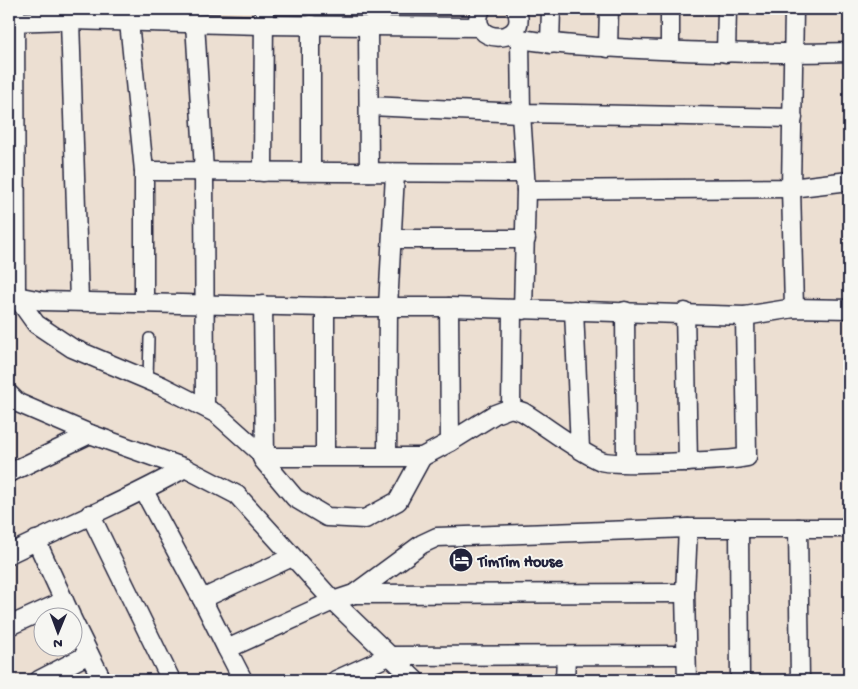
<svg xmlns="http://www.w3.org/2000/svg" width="858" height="689" viewBox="0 0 858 689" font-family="'Gochi Hand',sans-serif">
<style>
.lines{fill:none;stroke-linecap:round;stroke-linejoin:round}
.service-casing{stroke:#22223b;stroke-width:12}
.minor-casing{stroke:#22223b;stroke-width:21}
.service{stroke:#f6f6f2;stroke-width:9}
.minor{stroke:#f6f6f2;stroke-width:18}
.labels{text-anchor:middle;stroke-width:4;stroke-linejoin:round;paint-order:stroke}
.poi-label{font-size:16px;font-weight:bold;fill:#22223b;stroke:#f6f6f2;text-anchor:start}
</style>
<rect width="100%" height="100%" fill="#ecdfd2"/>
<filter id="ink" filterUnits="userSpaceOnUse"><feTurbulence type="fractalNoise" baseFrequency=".02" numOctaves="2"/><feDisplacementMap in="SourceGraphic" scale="10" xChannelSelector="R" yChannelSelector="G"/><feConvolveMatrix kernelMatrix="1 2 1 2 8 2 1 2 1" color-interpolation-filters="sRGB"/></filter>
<g filter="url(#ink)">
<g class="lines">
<defs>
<path id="service" d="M 148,380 L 149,338"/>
<g id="minor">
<path d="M 15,9 L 16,296 L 36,324 L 72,348 L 162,386 L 217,414 L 265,457 L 422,457 L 450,442 L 495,414 L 511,408"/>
<path d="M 481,9 C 464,45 532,47 516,9"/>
<path d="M 670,9 L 670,50"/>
<path d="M 74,10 L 70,20 L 79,301"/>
<path d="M 9,22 L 70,20 L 263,25 L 480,27"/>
<path d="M 129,22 L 144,171 L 144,302"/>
<path d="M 195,23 L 204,171 L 205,407"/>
<path d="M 368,26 L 369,172"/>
<path d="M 514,31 L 520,39 C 567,46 614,48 661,50 C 724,53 786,54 849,52"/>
<path d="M 520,39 L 521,113 L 526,190 L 523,310"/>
<path d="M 550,44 L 551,9"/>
<path d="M 608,48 L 609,9"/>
<path d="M 726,53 L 727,9"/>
<path d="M 370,106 L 521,113 L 793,118"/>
<path d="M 144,171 L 524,173"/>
<path d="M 311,171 L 311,25"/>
<path d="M 263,172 L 264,9"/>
<path d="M 526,190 L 791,188 L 849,181"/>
<path d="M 392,239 L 526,239"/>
<path d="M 12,292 L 16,296 L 42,301 L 325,307 L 449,307 L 745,316 L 794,308 L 849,309"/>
<path d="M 263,305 L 265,457"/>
<path d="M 325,307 L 325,455"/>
<path d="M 449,307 L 450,442"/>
<path d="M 794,308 L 791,188 L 794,9"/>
<path d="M 512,310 L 511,408 L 523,412 C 546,426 577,451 601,461 C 614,466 731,461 747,457 L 745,316"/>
<path d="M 574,310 L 580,449"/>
<path d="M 625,311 L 626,462"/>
<path d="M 685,312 L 688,462"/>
<path d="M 9,394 L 18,403 L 90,434 L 185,468 L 237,495 L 333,601 L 415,680"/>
<path d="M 260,453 L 263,460 L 295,498 L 327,517 L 365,519 L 398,501 L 422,457"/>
<path d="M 387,455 L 388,307 L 395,174"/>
<path d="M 9,473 L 90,434"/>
<path d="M 144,491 L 202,599"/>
<path d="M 90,514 L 171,680"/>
<path d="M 739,528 L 740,680"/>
<path d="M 798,528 L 800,680"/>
<path d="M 36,540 L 71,616"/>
<path d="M 9,554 C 68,525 128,500 185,468"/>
<path d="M 354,594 L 685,593"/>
<path d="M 72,619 L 102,680"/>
<path d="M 9,626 L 64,601"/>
<path d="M 227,649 L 202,599 L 292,557"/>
<path d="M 39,680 L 89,654"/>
<path d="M 243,680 L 227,649 L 333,601 L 354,594 L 422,544 L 437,537 L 688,528 L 849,528"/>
<path d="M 336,680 L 389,656 L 686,655"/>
<path d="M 565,680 L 566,656"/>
<path d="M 687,680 L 685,593 L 688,528"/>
</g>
</defs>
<use href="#service" class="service-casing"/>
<use href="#minor" class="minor-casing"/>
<use href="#service" class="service"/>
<use href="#minor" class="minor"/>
</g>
</g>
<defs>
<symbol id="hotel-disc" viewBox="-11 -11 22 22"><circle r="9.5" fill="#22223b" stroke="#f6f6f2"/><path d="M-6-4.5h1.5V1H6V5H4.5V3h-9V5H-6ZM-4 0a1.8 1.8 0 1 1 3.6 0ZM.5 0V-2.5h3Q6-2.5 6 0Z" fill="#fff"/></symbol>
</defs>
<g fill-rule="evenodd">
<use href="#hotel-disc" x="447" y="546" width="28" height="28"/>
</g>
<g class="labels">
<g class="poi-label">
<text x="478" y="566">TimTim House</text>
</g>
</g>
<rect width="858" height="689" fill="none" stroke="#f6f6f2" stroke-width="30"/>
<rect x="15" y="15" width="828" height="659" fill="none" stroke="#22223b" stroke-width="2" filter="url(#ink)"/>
<g transform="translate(58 632) rotate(181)"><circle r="24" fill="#f6f6f2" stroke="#a1a1a9"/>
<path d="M0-4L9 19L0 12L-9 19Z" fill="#22223b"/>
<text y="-8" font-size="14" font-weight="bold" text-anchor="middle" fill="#22223b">N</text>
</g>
</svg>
